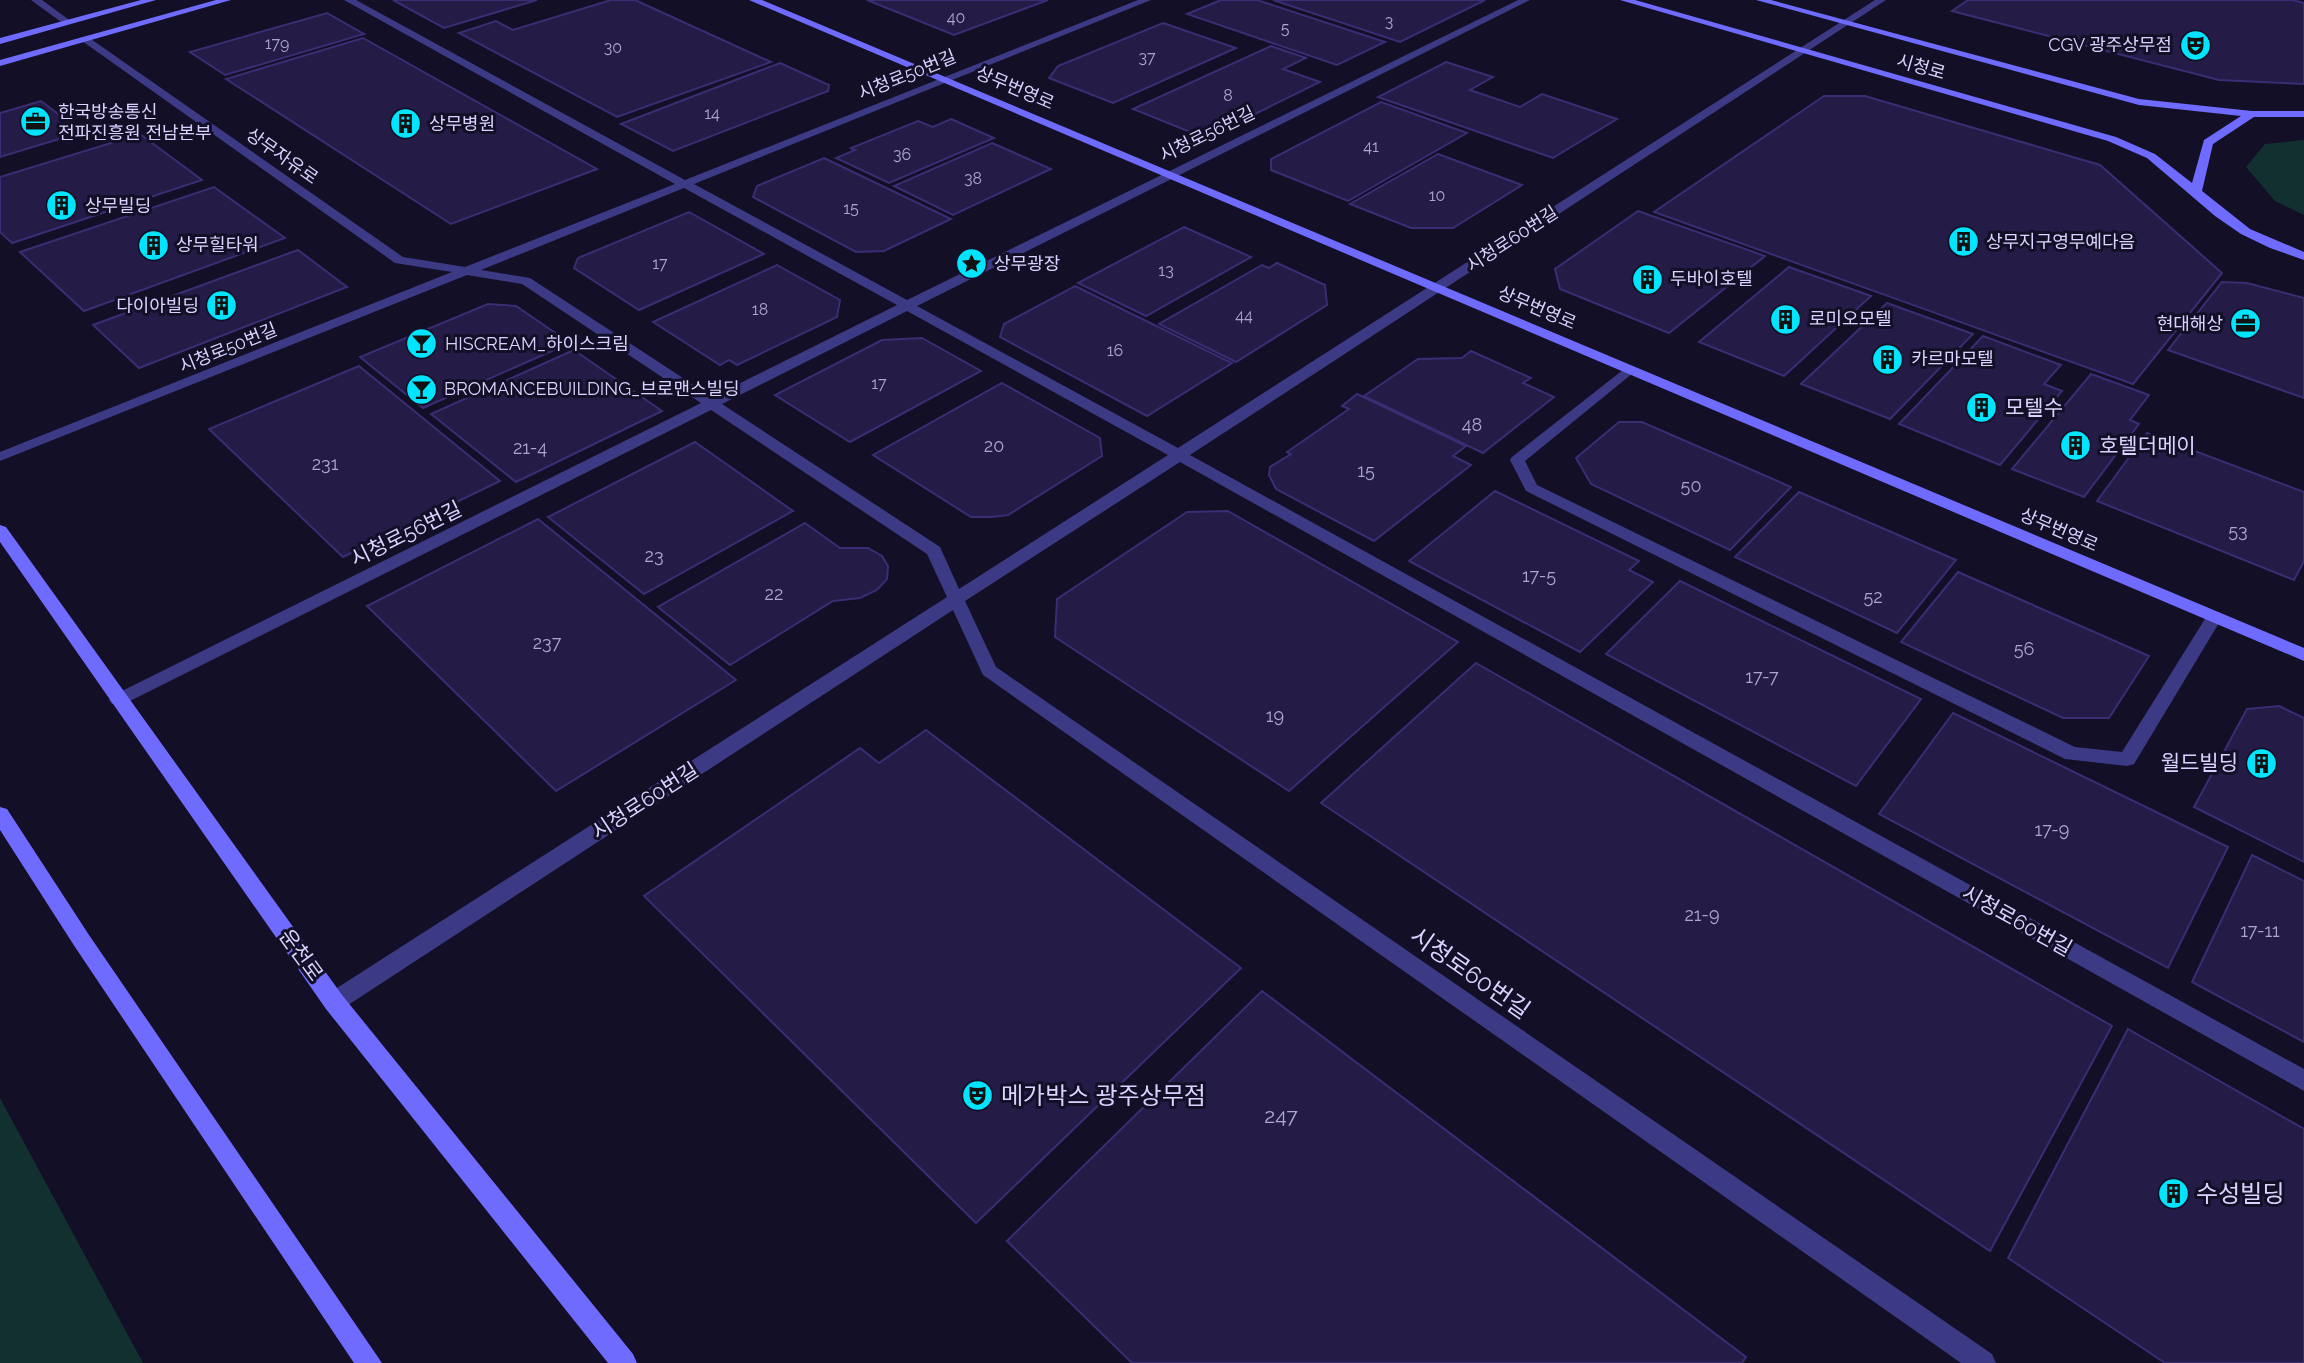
<svg xmlns="http://www.w3.org/2000/svg" width="2304" height="1363" viewBox="0 0 2304 1363" font-family="Raleway,'Noto Sans KR',sans-serif">
<style>
.green{fill:#12302f}
.building{fill:#241b47;stroke:#3b2d73;stroke-width:2}
.lines{fill:none;stroke-linecap:round;stroke-linejoin:round}
.lane{fill:#3d3a85;fill-rule:evenodd}
.street{fill:#3d3a85;fill-rule:evenodd}
.secondary{fill:#6f6bff;fill-rule:evenodd}
.labels{text-anchor:middle;stroke-width:6;stroke-linejoin:round;paint-order:stroke}
.far-number-label{font-size:16px;fill:#aca6d1}
.far-poi-label{font-size:18px;fill:#d9d4ff;stroke:#130f26;text-anchor:start}
.far-street-label{font-size:18px;fill:#d9d4ff;stroke:#130f26}
.number-label{font-size:18px;fill:#aca6d1}
.poi-label{font-size:21px;fill:#d9d4ff;stroke:#130f26;text-anchor:start}
.street-label{font-size:21px;fill:#d9d4ff;stroke:#130f26}
.near-number-label{font-size:21px;fill:#aca6d1}
.near-street-label{font-size:24px;fill:#d9d4ff;stroke:#130f26}
.near-poi-label{font-size:24px;fill:#d9d4ff;stroke:#130f26;text-anchor:start}
</style>
<rect width="100%" height="100%" fill="#130f26"/>
<g class="green">
<path d="M 2304,140 L 2304,215 L 2275,201 L 2246,167 L 2265,144 Z"/>
<path d="M 0,1098 L 143,1363 L 0,1363 Z"/>
</g>
<g class="building">
<path d="M 393,0 L 537,0 L 444,28 Z"/>
<path d="M 611,0 L 635,0 L 771,62 L 617,117 L 459,33 L 496,21 L 513,30 Z"/>
<path d="M 867,0 L 1048,0 L 954,35 Z"/>
<path d="M 1221,0 L 1257,0 L 1385,42 L 1337,65 L 1187,14 Z"/>
<path d="M 1273,0 L 1485,0 L 1400,42 Z"/>
<path d="M 1968,0 L 2292,0 L 2304,3 L 2304,84 L 2219,80 L 1952,11 Z"/>
<path d="M 327,13 L 364,34 L 225,75 L 190,52 Z"/>
<path d="M 1163,23 L 1236,48 L 1113,103 L 1049,78 L 1058,66 Z"/>
<path d="M 363,38 L 597,169 L 451,224 L 226,79 Z"/>
<path d="M 1271,46 L 1306,58 L 1283,69 L 1320,82 L 1220,131 L 1190,132 L 1133,109 Z"/>
<path d="M 1446,62 L 1493,77 L 1470,90 L 1520,107 L 1542,94 L 1617,119 L 1553,158 L 1378,97 Z"/>
<path d="M 780,63 L 829,85 L 828,91 L 673,151 L 621,124 Z"/>
<path d="M 1824,96 L 1865,96 L 2100,165 L 2222,273 L 2133,384 L 1654,212 Z"/>
<path d="M 41,101 L 82,132 L 0,157 L 0,113 Z"/>
<path d="M 1381,102 L 1467,133 L 1348,201 L 1271,170 L 1271,159 Z"/>
<path d="M 951,119 L 994,138 L 889,183 L 836,158 L 855,150 L 851,148 L 918,121 L 933,127 Z"/>
<path d="M 140,134 L 202,180 L 12,243 L 0,232 L 0,177 Z"/>
<path d="M 992,143 L 1051,169 L 953,215 L 894,186 Z"/>
<path d="M 1438,154 L 1522,185 L 1453,228 L 1411,228 L 1350,204 Z"/>
<path d="M 824,158 L 951,219 L 884,251 L 856,252 L 753,197 L 757,186 Z"/>
<path d="M 214,187 L 285,238 L 84,311 L 20,252 Z"/>
<path d="M 1638,211 L 1765,256 L 1669,333 L 1560,289 L 1555,269 Z"/>
<path d="M 689,212 L 764,254 L 639,310 L 574,268 L 578,258 Z"/>
<path d="M 1184,227 L 1251,257 L 1146,316 L 1078,283 Z"/>
<path d="M 298,250 L 347,287 L 139,368 L 93,325 Z"/>
<path d="M 1277,263 L 1325,285 L 1327,305 L 1236,362 L 1159,324 L 1262,265 L 1269,268 Z"/>
<path d="M 777,265 L 840,300 L 837,317 L 737,365 L 729,360 L 720,365 L 653,322 Z"/>
<path d="M 1789,267 L 1871,296 L 1784,376 L 1699,342 Z"/>
<path d="M 2222,282 L 2247,283 L 2304,298 L 2304,398 L 2168,350 Z"/>
<path d="M 1075,286 L 1232,363 L 1147,416 L 1000,337 L 1004,324 Z"/>
<path d="M 1887,303 L 1973,334 L 1890,419 L 1801,384 Z"/>
<path d="M 488,304 L 516,306 L 570,343 L 423,408 L 360,357 Z"/>
<path d="M 1983,336 L 2061,365 L 2044,384 L 2062,391 L 2000,465 L 1899,424 Z"/>
<path d="M 922,338 L 981,371 L 850,442 L 775,395 L 882,340 Z"/>
<path d="M 574,350 L 662,411 L 516,482 L 431,414 Z"/>
<path d="M 1471,351 L 1531,378 L 1523,383 L 1554,397 L 1483,453 L 1364,396 L 1418,359 L 1462,358 Z"/>
<path d="M 359,366 L 500,481 L 343,557 L 209,429 Z"/>
<path d="M 2091,374 L 2149,395 L 2130,420 L 2139,424 L 2084,497 L 2012,469 Z"/>
<path d="M 1002,383 L 1100,438 L 1102,456 L 1008,515 L 992,517 L 971,517 L 873,455 Z"/>
<path d="M 1357,394 L 1466,446 L 1453,456 L 1471,465 L 1374,541 L 1276,489 L 1269,475 L 1270,467 L 1291,454 L 1287,452 L 1349,409 L 1342,406 Z"/>
<path d="M 1619,422 L 1642,422 L 1791,487 L 1730,550 L 1591,484 L 1576,458 Z"/>
<path d="M 2147,433 L 2304,492 L 2304,561 L 2294,580 L 2097,501 Z"/>
<path d="M 695,442 L 793,511 L 644,594 L 548,517 Z"/>
<path d="M 1495,491 L 1639,561 L 1629,570 L 1653,582 L 1580,652 L 1409,561 Z"/>
<path d="M 1799,492 L 1956,560 L 1897,633 L 1735,557 Z"/>
<path d="M 1228,511 L 1458,642 L 1289,791 L 1055,637 L 1057,599 L 1187,512 Z"/>
<path d="M 538,519 L 736,680 L 556,791 L 367,606 Z"/>
<path d="M 805,523 L 840,548 L 868,548 L 882,556 L 888,566 L 887,579 L 877,590 L 860,598 L 833,601 L 730,665 L 658,607 Z"/>
<path d="M 1958,572 L 2149,656 L 2109,718 L 2063,718 L 1901,642 Z"/>
<path d="M 1680,581 L 1921,699 L 1856,786 L 1606,654 Z"/>
<path d="M 1476,663 L 2112,1026 L 1990,1251 L 1321,803 Z"/>
<path d="M 2279,706 L 2304,718 L 2304,862 L 2194,807 L 2247,709 Z"/>
<path d="M 1953,713 L 2228,847 L 2168,968 L 1879,814 Z"/>
<path d="M 926,730 L 1241,968 L 976,1223 L 644,896 L 860,748 L 879,763 Z"/>
<path d="M 2252,855 L 2304,881 L 2304,1042 L 2192,982 Z"/>
<path d="M 1262,991 L 1746,1357 L 1742,1363 L 1132,1363 L 1007,1241 Z"/>
<path d="M 2128,1029 L 2304,1129 L 2304,1363 L 2165,1363 L 2008,1258 Z"/>
</g>
<g class="lines">
<path class="lane" d="M 1628,366 L 1635,370 L 1633,373 L 1525,461 L 1537,485 L 2075,747 L 2122,752 L 2208,614 L 2220,614 L 2222,618 L 2134,764 L 2127,766 L 2065,759 L 1526,491 L 1510,460 L 1512,457 Z"/>
<g class="street">
<path d="M 31,0 L 42,0 L 72,22 L 64,24 Z"/>
<path d="M 344,0 L 356,0 L 685,180 L 1138,0 L 1151,0 L 694,184 L 907,300 L 1518,0 L 1530,0 L 917,306 L 1178,448 L 1875,0 L 1886,0 L 1190,455 L 2304,1069 L 2304,1091 L 1180,462 L 965,601 L 996,667 L 1992,1354 L 1996,1363 L 1961,1363 L 983,675 L 953,610 L 342,1009 L 334,1011 L 326,1009 L 323,1002 L 326,995 L 947,597 L 927,554 L 711,410 L 124,704 L 112,704 L 109,700 L 112,696 L 701,403 L 522,284 L 467,275 L 0,461 L 0,452 L 452,272 L 395,263 L 82,41 L 82,37 L 88,37 L 403,257 L 465,267 L 675,184 ZM 684,188 L 897,305 L 712,397 L 530,278 L 481,270 ZM 907,311 L 1168,455 L 959,589 L 940,547 L 722,404 Z"/>
</g>
<g class="secondary">
<path d="M 141,0 L 156,0 L 0,44 L 0,38 Z"/>
<path d="M 216,0 L 231,0 L 0,66 L 0,60 Z"/>
<path d="M 749,0 L 762,0 L 2304,648 L 2304,661 Z"/>
<path d="M 1620,0 L 1635,0 L 2116,137 L 2155,154 L 2192,183 L 2204,140 L 2241,116 L 2139,105 L 1756,0 L 1771,0 L 2139,99 L 2252,111 L 2304,111 L 2304,117 L 2254,117 L 2213,144 L 2202,191 L 2250,229 L 2304,252 L 2304,260 L 2270,248 L 2241,234 L 2215,216 L 2147,158 L 2108,141 Z"/>
<path d="M 0,525 L 6,527 L 342,995 L 633,1354 L 637,1363 L 608,1363 L 326,1009 L 0,542 Z"/>
<path d="M 0,807 L 7,809 L 89,935 L 382,1363 L 354,1363 L 75,947 L 0,830 Z"/>
</g>
</g>
<defs>
<symbol id="theatre-disc" viewBox="-11 -11 22 22"><circle r="9.5" fill="#00e5ff" stroke="#130f26"/><path d="M-5-5.5Q0-4 5-5.5V0Q5 5 0 6Q-5 5-5 0ZM-3.3-2.5H-1v1.5H-3.3ZM1-2.5H3.3v1.5H1ZM-2.8 1Q0 5.5 2.8 1Z" fill="#111"/></symbol>
<symbol id="office-disc" viewBox="-11 -11 22 22"><circle r="9.5" fill="#00e5ff" stroke="#130f26"/><path d="M-6-3h4V-5.5h4V-3h4V5H-6ZM-1-4.5V-3h2v-1.5ZM-6 0V1H6V0Z" fill="#111"/></symbol>
<symbol id="building-disc" viewBox="-11 -11 22 22"><circle r="9.5" fill="#00e5ff" stroke="#130f26"/><path d="M-4-6H4V6H1V3H-1V6H-4ZM-2.5-4.3h1.7v1.8h-1.7ZM.8-4.3h1.7v1.8H.8ZM-2.5-1h1.7V.8h-1.7ZM.8-1h1.7V.8H.8Z" fill="#111"/></symbol>
<symbol id="sight-disc" viewBox="-11 -11 22 22"><circle r="9.5" fill="#00e5ff" stroke="#130f26"/><path d="M0-6L1.8-2.2L6-1.7L2.9 1.2L3.7 5.4L0 3.3L-3.7 5.4L-2.9 1.2L-6-1.7L-1.8-2.2Z" fill="#111"/></symbol>
<symbol id="bar-disc" viewBox="-11 -11 22 22"><circle r="9.5" fill="#00e5ff" stroke="#130f26"/><path d="M-6-5H6L.8 .8V4.5H3.5V6h-7V4.5H-.8V.8Z" fill="#111"/></symbol>
</defs>
<g fill-rule="evenodd">
<use href="#theatre-disc" x="2178" y="28" width="35" height="35"/>
<use href="#office-disc" x="18" y="104" width="35" height="35"/>
<use href="#building-disc" x="388" y="106" width="35" height="35"/>
<use href="#building-disc" x="44" y="188" width="35" height="35"/>
<use href="#building-disc" x="1946" y="224" width="35" height="35"/>
<use href="#building-disc" x="136" y="228" width="35" height="35"/>
<use href="#sight-disc" x="954" y="246" width="35" height="35"/>
<use href="#building-disc" x="1630" y="262" width="35" height="35"/>
<use href="#building-disc" x="204" y="288" width="35" height="35"/>
<use href="#building-disc" x="1768" y="302" width="35" height="35"/>
<use href="#office-disc" x="2228" y="306" width="35" height="35"/>
<use href="#bar-disc" x="404" y="326" width="35" height="35"/>
<use href="#building-disc" x="1870" y="342" width="35" height="35"/>
<use href="#bar-disc" x="404" y="372" width="35" height="35"/>
<use href="#building-disc" x="1964" y="390" width="35" height="35"/>
<use href="#building-disc" x="2058" y="428" width="35" height="35"/>
<use href="#building-disc" x="2244" y="746" width="35" height="35"/>
<use href="#theatre-disc" x="960" y="1078" width="35" height="35"/>
<use href="#building-disc" x="2156" y="1176" width="35" height="35"/>
</g>
<g class="labels">
<g class="far-number-label">
<text x="956" y="23">40</text>
<text x="1389" y="27">3</text>
<text x="1285" y="34">5</text>
<text x="277" y="49">179</text>
<text x="613" y="53">30</text>
<text x="1147" y="63">37</text>
<text x="1228" y="101">8</text>
<text x="712" y="119">14</text>
<text x="1371" y="152">41</text>
<text x="902" y="160">36</text>
<text x="973" y="184">38</text>
<text x="1437" y="201">10</text>
<text x="851" y="214">15</text>
<text x="660" y="269">17</text>
<text x="1166" y="276">13</text>
<text x="760" y="315">18</text>
<text x="1244" y="321">44</text>
<text x="1115" y="356">16</text>
<text x="879" y="389">17</text>
</g>
<g class="far-poi-label">
<text x="2172" y="51" text-anchor="end">CGV 광주상무점</text>
<text x="58" y="118">한국방송통신<tspan x="58" dy="21">전파진흥원 전남본부</tspan></text>
<text x="429" y="130">상무병원</text>
<text x="85" y="212">상무빌딩</text>
<text x="1986" y="248">상무지구영무예다음</text>
<text x="176" y="251">상무힐타워</text>
<text x="994" y="270">상무광장</text>
<text x="1670" y="285">두바이호텔</text>
<text x="199" y="312" text-anchor="end">다이아빌딩</text>
<text x="1809" y="325">로미오모텔</text>
<text x="2223" y="330" text-anchor="end">현대해상</text>
<text x="445" y="350">HISCREAM_하이스크림</text>
<text x="1911" y="365">카르마모텔</text>
<text x="444" y="395">BROMANCEBUILDING_브로맨스빌딩</text>
</g>
<g class="far-street-label">
<text transform="translate(1921 67) rotate(16)" y="6">시청로</text>
<text transform="translate(907 75) rotate(-22)" y="6">시청로50번길</text>
<text transform="translate(1015 88) rotate(23)" y="6">상무번영로</text>
<text transform="translate(1207 134) rotate(-26)" y="6">시청로56번길</text>
<text transform="translate(282 156) rotate(35)" y="6">상무자유로</text>
<text transform="translate(1512 239) rotate(-33)" y="6">시청로60번길</text>
<text transform="translate(1537 308) rotate(23)" y="6">상무번영로</text>
<text transform="translate(228 348) rotate(-22)" y="6">시청로50번길</text>
<text transform="translate(2059 530) rotate(23)" y="6">상무번영로</text>
</g>
<g class="number-label">
<text x="1472" y="431">48</text>
<text x="994" y="452">20</text>
<text x="530" y="454">21-4</text>
<text x="325" y="470">231</text>
<text x="1366" y="477">15</text>
<text x="1691" y="492">50</text>
<text x="2238" y="537">53</text>
<text x="654" y="562">23</text>
<text x="1539" y="582">17-5</text>
<text x="774" y="600">22</text>
<text x="1873" y="603">52</text>
<text x="547" y="649">237</text>
<text x="2024" y="655">56</text>
<text x="1762" y="683">17-7</text>
<text x="1275" y="722">19</text>
<text x="2052" y="836">17-9</text>
<text x="1702" y="921">21-9</text>
<text x="2260" y="937">17-11</text>
</g>
<g class="poi-label">
<text x="2005" y="415">모텔수</text>
<text x="2099" y="453">호텔더메이</text>
<text x="2238" y="770" text-anchor="end">월드빌딩</text>
</g>
<g class="street-label">
<text transform="translate(406 534) rotate(-26)" y="7">시청로56번길</text>
<text transform="translate(645 801) rotate(-33)" y="7">시청로60번길</text>
<text transform="translate(2017 921) rotate(29)" y="7">시청로60번길</text>
<text transform="translate(301 955) rotate(54)" y="7">운천로</text>
</g>
<g class="near-number-label">
<text x="1281" y="1123">247</text>
</g>
<g class="near-street-label">
<text transform="translate(1470 973) rotate(35)" y="8">시청로60번길</text>
</g>
<g class="near-poi-label">
<text x="1001" y="1104">메가박스 광주상무점</text>
<text x="2196" y="1202">수성빌딩</text>
</g>
</g>
</svg>
